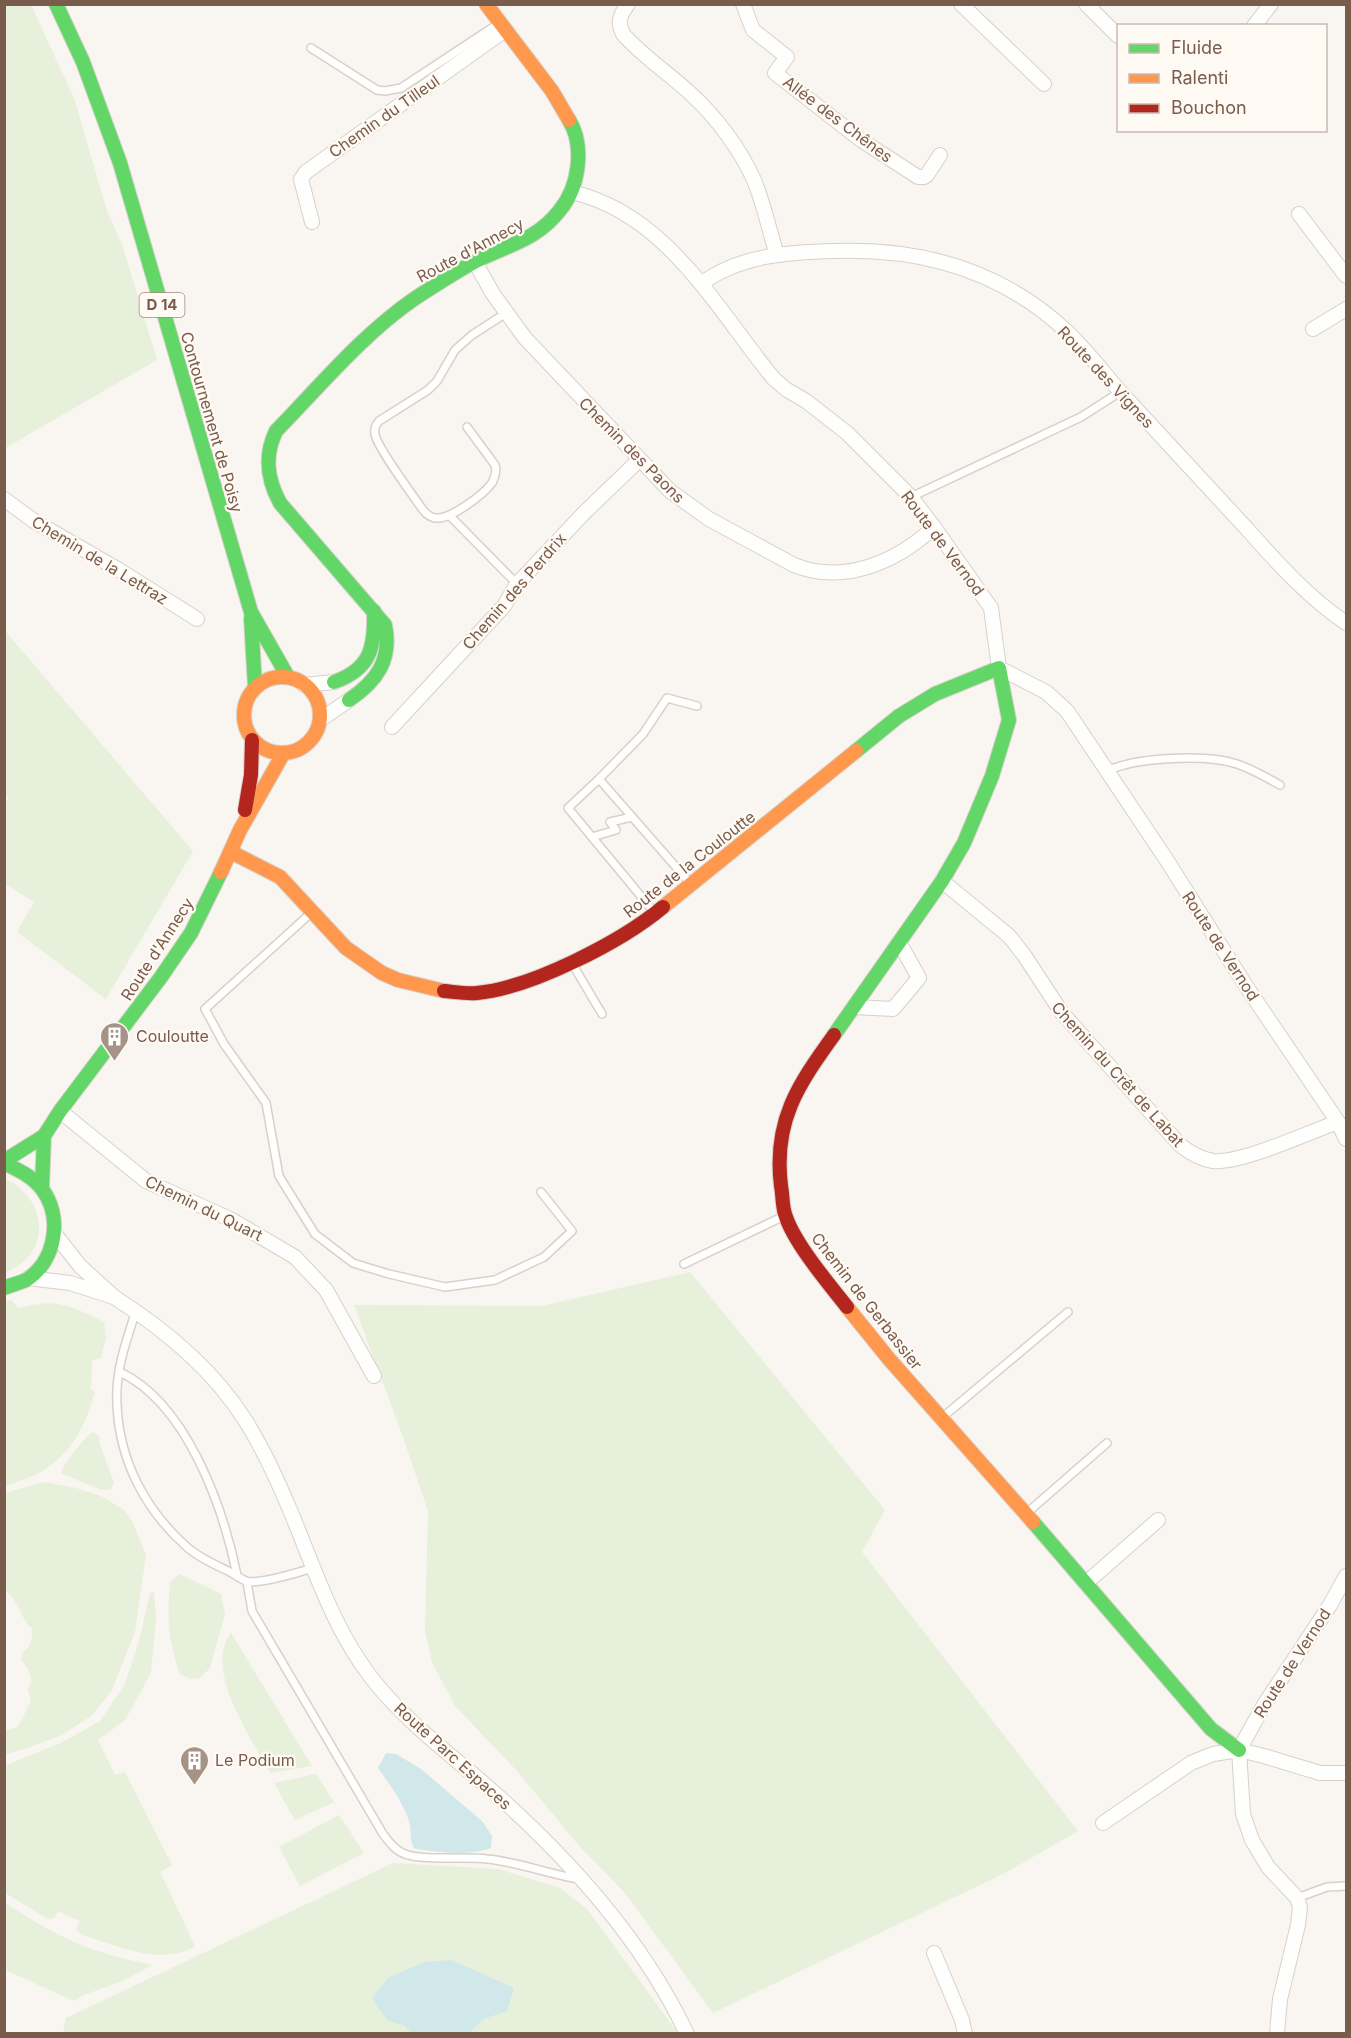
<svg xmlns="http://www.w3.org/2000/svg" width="1351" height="2038" viewBox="0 0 1351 2038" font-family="Inter,sans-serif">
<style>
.green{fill:#e7f0db}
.water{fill:#d0e8ea}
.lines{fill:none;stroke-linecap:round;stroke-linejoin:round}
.lane-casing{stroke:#d7d1cb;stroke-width:10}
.street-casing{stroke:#d7d1cb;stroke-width:16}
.fast-casing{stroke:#d9d2cb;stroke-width:16}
.slow-casing{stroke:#d9d2cb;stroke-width:16}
.jam-casing{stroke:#d9d2cb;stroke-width:16}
.lane{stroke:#fefefd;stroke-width:7}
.street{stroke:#fefefd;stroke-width:14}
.fast{stroke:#63d668;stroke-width:14}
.slow{stroke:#ff974d;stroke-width:14}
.jam{stroke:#b3261e;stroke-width:14}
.labels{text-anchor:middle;stroke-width:4.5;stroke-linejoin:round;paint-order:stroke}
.shield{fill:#fffaf3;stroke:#a28b7f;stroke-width:1.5}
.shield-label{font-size:15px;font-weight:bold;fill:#7a5c4d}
.street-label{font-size:16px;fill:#7a5c4d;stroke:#fffaf3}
.poi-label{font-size:16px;fill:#7a5c4d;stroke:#fffaf3;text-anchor:start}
</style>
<rect width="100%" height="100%" fill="#f9f5f0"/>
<g class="green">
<path d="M 5,4 L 31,5 L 74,98 L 107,211 L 122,244 L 157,360 L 5,448 Z"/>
<path d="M 5,631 L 193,851 L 106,999 L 17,932 L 34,902 L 5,884 L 5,805 L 9,796 L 4,794 Z"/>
<path d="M 5,1179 C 33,1191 50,1225 31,1253 C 24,1263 15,1268 5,1273 Z"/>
<path d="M 690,1272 L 885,1510 L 862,1552 L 1078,1831 L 1005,1873 L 713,2013 L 625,1893 L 581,1848 L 517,1771 L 455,1706 L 432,1662 L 425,1631 L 428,1511 L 403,1437 L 354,1305 L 542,1306 Z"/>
<path d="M 11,1300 L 18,1308 C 56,1298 70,1305 104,1322 L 106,1338 L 101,1358 L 92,1360 L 91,1389 L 95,1392 C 86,1423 73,1452 44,1470 C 32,1478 17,1481 5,1487 L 4,1301 Z"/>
<path d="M 93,1432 L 99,1436 L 100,1445 L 114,1483 L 111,1489 L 101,1490 L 61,1473 C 62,1466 86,1435 93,1432 Z"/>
<path d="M 44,1482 L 76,1488 L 101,1496 L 124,1510 L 132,1521 L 146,1555 L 135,1632 L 111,1692 L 91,1716 L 62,1735 L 25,1749 L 5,1754 L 5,1730 L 18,1727 L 31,1701 L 28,1689 L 32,1681 L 28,1669 L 21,1660 L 22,1653 C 31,1647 33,1638 32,1628 C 19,1618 22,1603 5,1591 L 5,1493 Z"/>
<path d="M 180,1574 L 221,1594 L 225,1614 L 210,1668 L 200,1678 L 191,1679 L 180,1674 C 168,1640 167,1618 170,1582 Z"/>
<path d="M 154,1592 L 156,1618 L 151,1673 L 125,1720 L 98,1740 L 115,1775 L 125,1772 L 172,1865 L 160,1872 L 195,1946 C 161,1967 116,1945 82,1935 L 76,1929 L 80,1921 L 58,1911 L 54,1918 L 48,1919 L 5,1893 L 4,1766 L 63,1742 L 100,1721 L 125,1684 L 139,1641 L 150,1593 Z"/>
<path d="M 231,1633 L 312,1766 L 270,1773 C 252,1739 203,1670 231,1633 Z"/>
<path d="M 316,1774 L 334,1802 L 295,1820 L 274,1783 Z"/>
<path d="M 339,1815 L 364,1853 L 300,1886 L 279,1847 Z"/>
<path d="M 393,1863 L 498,1869 L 560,1888 L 587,1909 L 675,2029 L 677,2033 L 63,2034 L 66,2018 Z"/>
<path d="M 5,1903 C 30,1919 56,1935 84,1946 C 106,1955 129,1960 152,1965 L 123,1981 L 84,1995 L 74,2001 L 5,1970 Z"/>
</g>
<g class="water">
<path d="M 386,1753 L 396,1754 L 421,1769 L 483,1822 L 492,1836 L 491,1848 C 471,1856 436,1853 414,1848 C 409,1839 412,1830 409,1821 C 402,1800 390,1785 378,1768 Z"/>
<path d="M 452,1960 L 514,1988 L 507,2011 L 483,2019 L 469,2033 L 411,2033 L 405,2026 L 387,2020 L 372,1998 L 388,1978 L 424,1962 Z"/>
</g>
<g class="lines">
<defs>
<g id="lane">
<path d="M 311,48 L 377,90 L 385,91 L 401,88 L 498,24"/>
<path d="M 467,427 L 495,465 C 497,471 495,477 492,483 C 483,495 450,520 435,518 C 430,517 426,514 423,510 C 414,497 376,446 375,434 C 374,428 376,425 379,421 L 428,390 L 437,381 L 455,350 L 472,335 L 506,313"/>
<path d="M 911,497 L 1081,417 L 1120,392"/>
<path d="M 450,516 L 517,584"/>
<path d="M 1107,771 C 1136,757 1207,754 1237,764 C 1252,769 1266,777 1280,785"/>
<path d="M 599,779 L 643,734 L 667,698 L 697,706"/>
<path d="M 592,837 L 616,830 L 610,822 L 632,817"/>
<path d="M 654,912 L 568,808 L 599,779 L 690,883"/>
<path d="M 311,913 L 205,1009 L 224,1044 L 266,1103 L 279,1176 L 315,1234 L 353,1263 L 389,1274 L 445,1287 L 495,1280 L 544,1257 L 572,1231 L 541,1192"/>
<path d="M 573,965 L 602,1014"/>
<path d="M 684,1264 L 782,1217"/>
<path d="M 136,1311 C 126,1341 115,1372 117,1404 C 119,1460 145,1510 187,1547 C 199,1558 216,1565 230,1572 C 235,1575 241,1579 246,1581 C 259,1585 299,1572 313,1568"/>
<path d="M 120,1372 C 187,1404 223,1507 237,1575"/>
<path d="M 944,1416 L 1068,1312"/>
<path d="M 1028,1512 L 1107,1443"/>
<path d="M 247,1582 L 252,1611 L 383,1834 C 390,1843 396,1852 408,1855 C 429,1861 464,1856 487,1859 C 519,1862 548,1874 579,1879"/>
<path d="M 1297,1898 L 1327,1887 L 1346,1886"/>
</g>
<g id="street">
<path d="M 628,4 C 620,15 617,22 623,34 C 643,57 670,74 692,95 C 717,118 740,149 754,180 C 764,204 769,230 777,255"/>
<path d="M 743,4 L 753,30 L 787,57 L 775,73 L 861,140 L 918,177 L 924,177 L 927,175 L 940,155"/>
<path d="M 961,4 L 1044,84"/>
<path d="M 1086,4 L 1118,36"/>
<path d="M 1254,26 L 1271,4"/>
<path d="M 571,192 C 667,213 717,310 774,379 L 787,390 L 806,401 L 847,433 L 911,497 L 934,527 L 991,608 L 999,668 L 1046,692 L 1067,711 L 1166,859 L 1246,986 L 1338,1122 L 1346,1139"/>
<path d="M 1299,214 L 1346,276"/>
<path d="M 312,222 L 301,179 L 306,172 L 505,30"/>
<path d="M 475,262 L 493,294 L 525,338 L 670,491 L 709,519 L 794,565 C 844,585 897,562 934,527"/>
<path d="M 701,284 C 739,255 790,252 835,251 C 922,248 1000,270 1064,329 C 1087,350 1105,375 1125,397 C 1166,441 1207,486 1248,530 C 1278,564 1309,598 1346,623"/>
<path d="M 1313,329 L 1346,309"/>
<path d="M 4,499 L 34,521 L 119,570 L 197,619"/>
<path d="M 304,685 L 334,682"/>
<path d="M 320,720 L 349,700"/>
<path d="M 392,727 L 504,606 L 517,584 L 585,512 L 639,460"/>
<path d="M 942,881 L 1009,936 L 1024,955 L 1062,1013 L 1180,1145 C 1190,1153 1200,1159 1213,1161 C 1241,1164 1309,1132 1338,1122"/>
<path d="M 854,1007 L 893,1009 L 919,978 L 899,942"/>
<path d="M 60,1111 L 146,1181 L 232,1220 L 295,1257 L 326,1290 L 374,1376"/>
<path d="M 28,1278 L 70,1283 L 114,1297 L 80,1266 L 54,1233"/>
<path d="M 114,1297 C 164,1329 213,1369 245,1420 C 263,1448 277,1479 290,1510 C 314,1567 332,1626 370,1676 C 409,1727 463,1763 509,1806 C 580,1871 646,1947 687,2034"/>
<path d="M 1086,1583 L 1158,1520"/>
<path d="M 1103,1823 L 1191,1763 L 1213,1754 L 1239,1750 L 1264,1756 L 1320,1773 L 1346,1773"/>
<path d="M 934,1953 L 962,2020 L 965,2034"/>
<path d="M 1277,2034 L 1280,1999 L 1298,1925 L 1300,1907 L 1297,1898 L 1268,1867 L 1252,1840 L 1243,1814 L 1239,1750 L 1264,1705 L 1330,1605 L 1346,1576"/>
</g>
<g id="fast">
<path d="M 56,4 L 83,62 L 120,163 L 251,612 L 288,677"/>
<path d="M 251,618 L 255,687"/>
<path d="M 334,682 C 371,669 375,647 374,611"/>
<path d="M 349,700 C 377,681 392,660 385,625 L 280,503 C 267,479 264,456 276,431 C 319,387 363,334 414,299 C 434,286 455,272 476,261 C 508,245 537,240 560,210 C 579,187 585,146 569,120"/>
<path d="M 834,1035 L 942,881 L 964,843 L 992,776 L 1009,720 L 999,668 L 935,694 L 899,716 L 856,751"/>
<path d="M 4,1161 L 44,1136 L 60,1111 L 161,977 L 191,933 L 221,872"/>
<path d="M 4,1163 C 18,1170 32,1176 42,1189 C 63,1217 56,1261 26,1280 C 19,1283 11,1285 4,1288"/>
<path d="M 42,1187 L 44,1136"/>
<path d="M 1033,1522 L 1211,1729 L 1239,1750"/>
</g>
<g id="slow">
<path d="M 486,4 L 552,91 L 569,120"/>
<circle cx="282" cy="715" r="38"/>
<path d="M 231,852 L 280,877 L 346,948 L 382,973 L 398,980 L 444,991"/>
<path d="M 221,872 L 240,830 L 283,754"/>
<path d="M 663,907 L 856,751"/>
<path d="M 847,1307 L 889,1359 L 1033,1522"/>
</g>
<g id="jam">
<path d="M 245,810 L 251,775 L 252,740"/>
<path d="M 444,991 C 455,992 466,994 477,993 C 531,988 621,942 663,907"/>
<path d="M 834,1035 C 798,1085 773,1121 781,1186 C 783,1196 782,1208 786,1217 C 795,1244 829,1284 847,1307"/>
</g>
</defs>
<use href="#lane" class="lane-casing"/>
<use href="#street" class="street-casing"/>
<use href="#fast" class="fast-casing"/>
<use href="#slow" class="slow-casing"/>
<use href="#jam" class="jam-casing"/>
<use href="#lane" class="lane"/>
<use href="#street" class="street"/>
<use href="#fast" class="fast"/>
<use href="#slow" class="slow"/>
<use href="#jam" class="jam"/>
</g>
<defs>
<symbol id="building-pin" viewBox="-11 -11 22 30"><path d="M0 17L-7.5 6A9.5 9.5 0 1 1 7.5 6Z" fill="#a69286" stroke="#fffaf3"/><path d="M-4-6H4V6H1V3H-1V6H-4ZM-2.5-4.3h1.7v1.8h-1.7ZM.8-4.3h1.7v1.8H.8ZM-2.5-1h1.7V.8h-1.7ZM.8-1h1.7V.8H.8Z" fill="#fff"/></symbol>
</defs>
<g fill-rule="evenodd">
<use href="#building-pin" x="98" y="1020" width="33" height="45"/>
<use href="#building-pin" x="178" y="1744" width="33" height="45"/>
</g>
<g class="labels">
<rect class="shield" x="139.5" y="293" width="45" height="24" rx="4.5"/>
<g class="shield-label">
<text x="162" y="310">D 14</text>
</g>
<g class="street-label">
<text transform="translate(384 116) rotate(-35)" y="6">Chemin du Tilleul</text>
<text transform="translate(838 119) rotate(37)" y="6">Allée des Chênes</text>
<text transform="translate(470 250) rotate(-28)" y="6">Route d'Annecy</text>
<text transform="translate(1106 377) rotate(47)" y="6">Route des Vignes</text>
<text transform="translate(212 422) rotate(74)" y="6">Contournement de Poisy</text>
<text transform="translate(632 450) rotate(45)" y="6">Chemin des Paons</text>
<text transform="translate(943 543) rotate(53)" y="6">Route de Vernod</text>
<text transform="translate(100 560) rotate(31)" y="6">Chemin de la Lettraz</text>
<text transform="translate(514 591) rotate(-49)" y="6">Chemin des Perdrix</text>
<text transform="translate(689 864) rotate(-38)" y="6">Route de la Couloutte</text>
<text transform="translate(1221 946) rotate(57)" y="6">Route de Vernod</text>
<text transform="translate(157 949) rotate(-57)" y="6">Route d'Annecy</text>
<text transform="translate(1118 1074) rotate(48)" y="6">Chemin du Crêt de Labat</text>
<text transform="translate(204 1208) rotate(26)" y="6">Chemin du Quart</text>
<text transform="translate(867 1301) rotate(52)" y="6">Chemin de Gerbassier</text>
<text transform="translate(1292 1663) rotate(-57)" y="6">Route de Vernod</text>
<text transform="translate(453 1756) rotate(42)" y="6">Route Parc Espaces</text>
</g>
<g class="poi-label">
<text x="136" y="1042">Couloutte</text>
<text x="215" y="1766">Le Podium</text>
</g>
</g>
<rect width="1351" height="2038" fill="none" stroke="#7a5c4d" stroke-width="12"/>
<rect x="1117" y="24" width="210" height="108" fill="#fffaf3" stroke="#cabbb1" stroke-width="1.5"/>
<rect x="1129" y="44" width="30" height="9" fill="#63d668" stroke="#cabbb1" stroke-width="1.5"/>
<text x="1171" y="54" font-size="18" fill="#7a5c4d">Fluide</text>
<rect x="1129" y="74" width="30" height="9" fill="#ff974d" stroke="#cabbb1" stroke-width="1.5"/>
<text x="1171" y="84" font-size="18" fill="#7a5c4d">Ralenti</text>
<rect x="1129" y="104" width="30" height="9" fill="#b3261e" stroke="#cabbb1" stroke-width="1.5"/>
<text x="1171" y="114" font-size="18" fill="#7a5c4d">Bouchon</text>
</svg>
